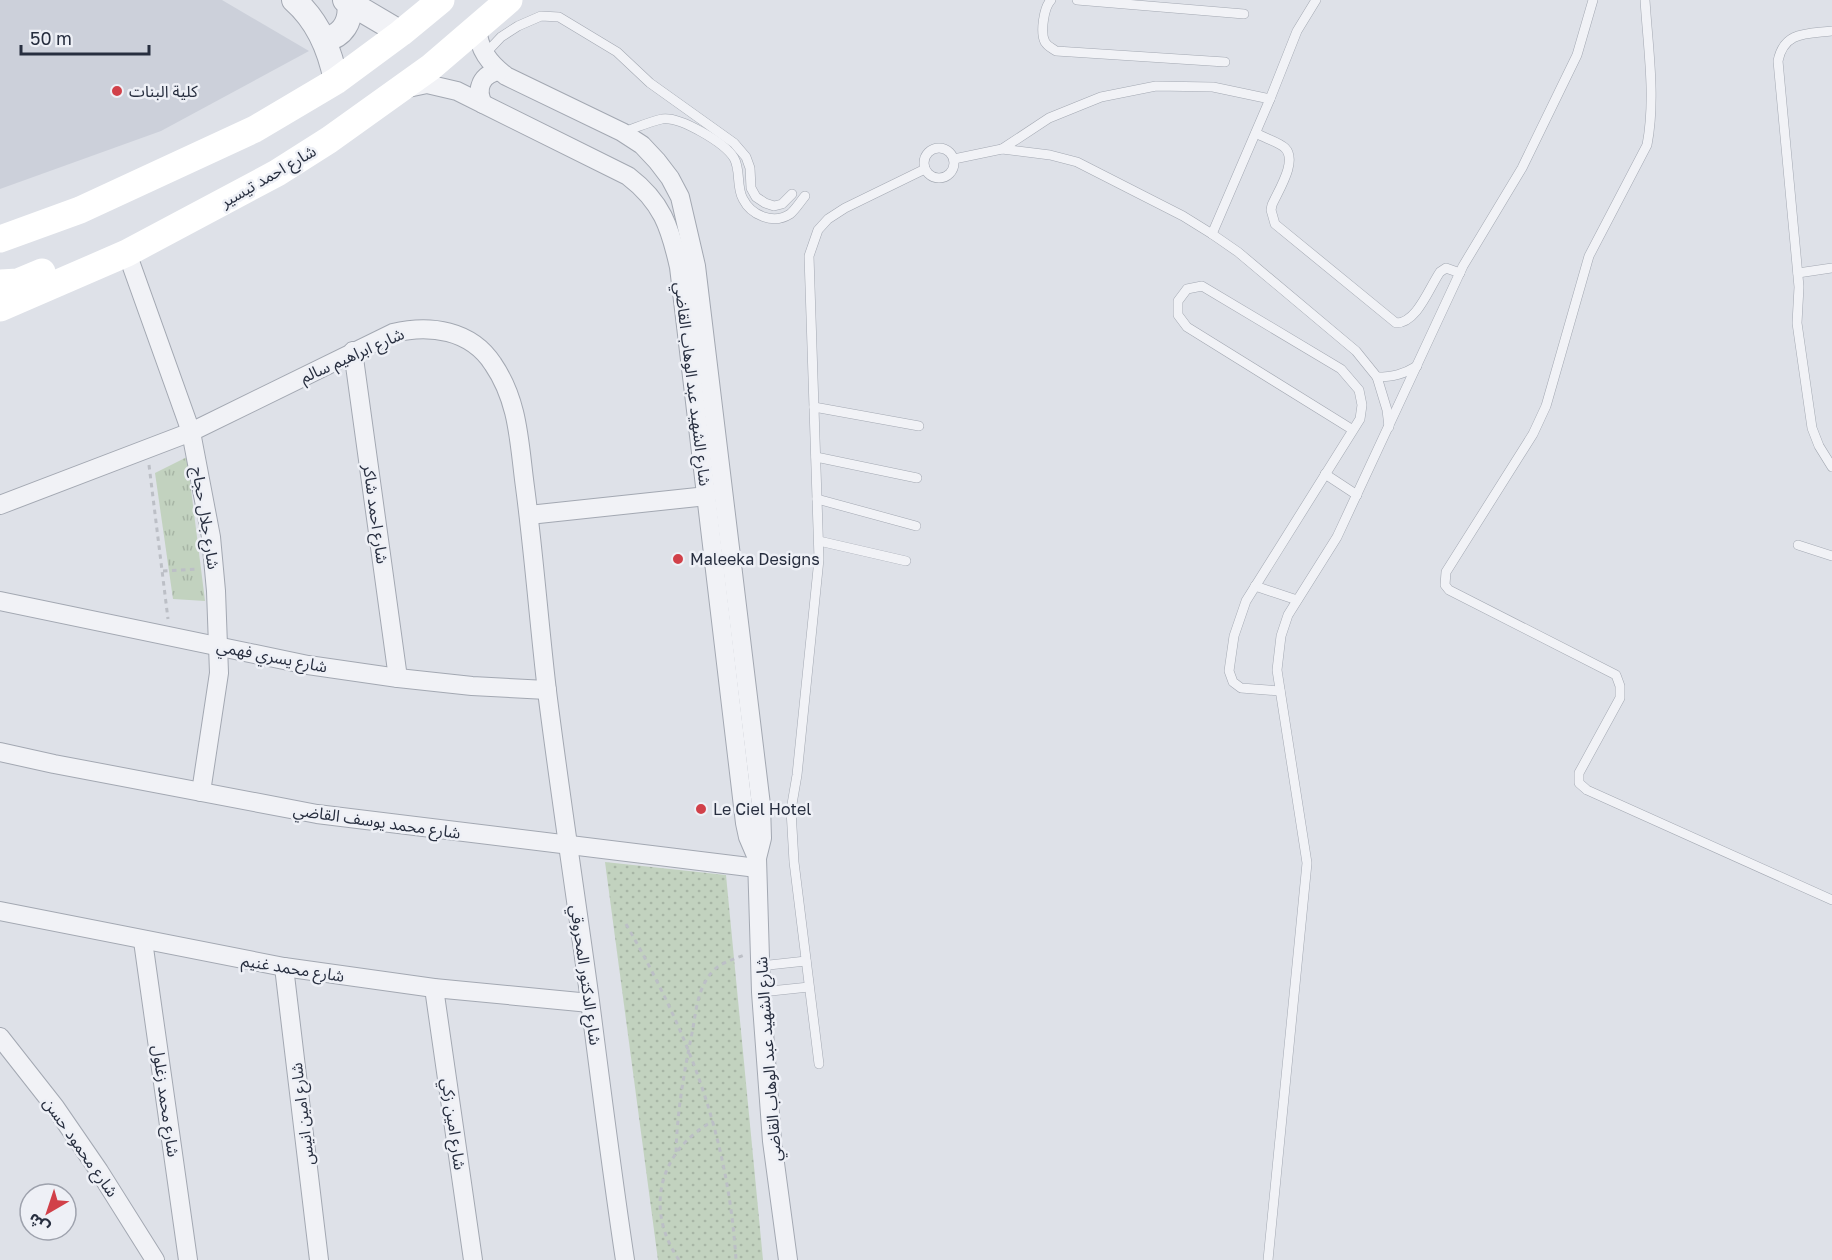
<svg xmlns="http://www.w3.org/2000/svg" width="1832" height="1260" viewBox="0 0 1832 1260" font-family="'Golos Text','Noto Sans Arabic',sans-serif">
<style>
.built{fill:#ccd0da}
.grass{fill:url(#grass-dots)}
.park{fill:url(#park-tufts)}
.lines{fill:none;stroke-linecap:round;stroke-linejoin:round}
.service-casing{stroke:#a3a8b2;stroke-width:10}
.minor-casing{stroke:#a3a8b2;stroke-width:20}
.tertiary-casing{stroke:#a3a8b2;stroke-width:26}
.path{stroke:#bcbfc6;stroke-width:3;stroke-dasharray:4.5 4.5;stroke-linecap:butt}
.service{stroke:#f1f2f6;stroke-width:9}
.minor{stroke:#f1f2f6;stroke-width:18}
.tertiary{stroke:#f1f2f6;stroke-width:24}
.secondary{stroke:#fff;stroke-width:27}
.poi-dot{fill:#d14049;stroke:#eef0f6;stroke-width:2}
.labels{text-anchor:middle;stroke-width:5;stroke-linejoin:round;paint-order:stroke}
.poi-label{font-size:16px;fill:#272e3f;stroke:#eef0f6;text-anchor:start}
.street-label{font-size:16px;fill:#272e3f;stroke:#eef0f6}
</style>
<defs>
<pattern id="grass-dots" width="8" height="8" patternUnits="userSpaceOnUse" patternTransform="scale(1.5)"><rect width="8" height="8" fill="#c2d2bf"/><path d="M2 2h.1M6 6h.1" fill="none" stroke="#a7b5a5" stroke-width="1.8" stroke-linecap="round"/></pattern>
<pattern id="park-tufts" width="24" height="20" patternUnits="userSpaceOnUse" patternTransform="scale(1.5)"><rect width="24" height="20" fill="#c2d2bf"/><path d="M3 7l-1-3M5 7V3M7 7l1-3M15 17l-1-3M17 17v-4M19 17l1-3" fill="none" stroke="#a7b5a5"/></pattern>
</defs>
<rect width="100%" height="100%" fill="#dee1e8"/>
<path class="built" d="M 0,0 L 222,0 L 309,51 L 161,131 L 0,189 Z"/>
<path class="grass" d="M 605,862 L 726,875 L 763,1260 L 658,1260 Z"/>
<path class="park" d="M 187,457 L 205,601 L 173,599 L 155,473 Z"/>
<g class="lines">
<defs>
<g id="service">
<path d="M 1051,0 C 1044,7 1040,32 1045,42 C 1048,47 1052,48 1056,51 L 1225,62"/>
<path d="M 1077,0 L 1244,14"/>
<path d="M 1645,0 C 1648,48 1656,98 1647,145 L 1589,256 L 1546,406 L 1533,434 L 1446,572 L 1445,585 L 1449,590 L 1616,675 L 1620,686 L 1620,698 L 1579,773 L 1579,783 L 1587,790 L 1832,900"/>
<path d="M 1832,31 C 1807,34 1784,31 1778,61 L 1799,287 L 1797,323 L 1812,428 L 1819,446 L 1832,467"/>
<path d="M 484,55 L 501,37 L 518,26 L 541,16 L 559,17 L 617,52 L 650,83 L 734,143 L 746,157 L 750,168 L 751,188 L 756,197 L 765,203 L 774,206 L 782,204 L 792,194"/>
<path d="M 623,132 C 635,128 649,122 662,119 C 680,116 725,143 734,158 C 741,170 736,187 743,199 C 751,215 773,225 790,214 C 795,210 800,202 805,196"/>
<path d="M 1256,133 C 1264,138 1279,142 1285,148 C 1298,161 1278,191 1272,205 L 1271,210 L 1275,224 L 1396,323 C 1417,323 1429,288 1440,272 L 1446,268 L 1460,273"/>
<circle cx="939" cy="163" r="15"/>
<path d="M 1002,149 L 1049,118 L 1101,97 L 1156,86 L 1213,87 L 1270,99"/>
<path d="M 954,159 L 1002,149 L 1050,155 L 1077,162 L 1183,216 L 1212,234 L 1238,252 L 1356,351 L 1377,377 L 1387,410 L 1389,427"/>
<path d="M 1212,234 L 1270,99 L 1297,31 L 1316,0"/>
<path d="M 1798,273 L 1832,268"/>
<path d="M 1377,377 C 1393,377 1404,374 1417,366"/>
<path d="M 814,407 L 919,426"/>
<path d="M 816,457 L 917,478"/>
<path d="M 1325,474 L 1357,495"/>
<path d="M 817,499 L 916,526"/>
<path d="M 819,541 L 906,561"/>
<path d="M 1798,545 L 1832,556"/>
<path d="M 1255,586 L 1297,600"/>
<path d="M 1280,691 L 1241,688 L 1233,682 L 1229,671 L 1234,636 L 1246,601 L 1360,419 L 1362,405 L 1359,390 L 1341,369 L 1202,286 L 1187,289 L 1178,301 L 1178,315 L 1187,327 L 1353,430"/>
<path d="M 760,966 L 806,961"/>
<path d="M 761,992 L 809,987"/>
<path d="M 819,1064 L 794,862 L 791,810 L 797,775 L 819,559 L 809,256 L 818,230 L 828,219 L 845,208 L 925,169"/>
<path d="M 1268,1260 L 1307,863 L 1277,670 L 1281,636 L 1288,615 L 1337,537 L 1463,266 L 1522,168 L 1577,55 L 1593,0"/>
</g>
<g id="minor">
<path d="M 477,28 C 479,50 489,63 506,76 L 622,132 L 642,145 L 657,161 L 670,178 L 680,197 L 696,266 L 761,805 L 762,838 L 757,858 L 761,992 L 772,1141 L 788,1260"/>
<path d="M 408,88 L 427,84 L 457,91 L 628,176 C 662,202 670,227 679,267 L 745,823 L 748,837 L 757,858"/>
<path d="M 483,104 C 475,88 482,74 499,71"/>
<path d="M 127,253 L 191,432 L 211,537 L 216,591 L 219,673 L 201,792"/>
<path d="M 353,351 L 398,678"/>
<path d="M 0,505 L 191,432 L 393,333 C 430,324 471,330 493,364 C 519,402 519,443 525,487 C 534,555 539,623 547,691 C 560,794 576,897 590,1001 C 601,1087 612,1174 625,1260"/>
<path d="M 529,515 L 707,496"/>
<path d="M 0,601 L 308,665 L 398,678 L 472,686 L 547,690"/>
<path d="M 0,752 L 54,764 L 317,814 L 757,868"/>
<path d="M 0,911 L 284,967 L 434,988 L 590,1003"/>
<path d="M 143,941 L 188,1260"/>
<path d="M 284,967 L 319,1260"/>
<path d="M 434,988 L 473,1260"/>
<path d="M 0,1037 L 55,1107 L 99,1171 L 155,1260"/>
</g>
<g id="tertiary">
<path d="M 294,0 C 318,21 330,50 336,81"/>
<path d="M 345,0 L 401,33"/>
<path d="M 324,40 C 343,36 352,21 349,2"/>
</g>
</defs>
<use href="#service" class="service-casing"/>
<use href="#minor" class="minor-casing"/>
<use href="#tertiary" class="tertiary-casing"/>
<g class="path">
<path d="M 149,465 L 168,619"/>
<path d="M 163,571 L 197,569"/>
<path d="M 626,924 C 688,1032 728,1134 736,1260"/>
<path d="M 676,1152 C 677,1112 684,1073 692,1033 C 696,1013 697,989 712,972 C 720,963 732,960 744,955"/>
<path d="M 679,1260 C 644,1209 659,1151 713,1121"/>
</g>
<use href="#service" class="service"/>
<use href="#minor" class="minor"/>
<use href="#tertiary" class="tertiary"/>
<g class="secondary">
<path d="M 0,239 L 80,210 L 255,129 L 336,81 L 401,33 L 441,0"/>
<path d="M 0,283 L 18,282 L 42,272"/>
<path d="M 0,308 L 127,253 L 277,173 L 329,140 L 431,67 L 509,0"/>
</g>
</g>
<g class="poi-dot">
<circle cx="117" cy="91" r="6"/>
<circle cx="678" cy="559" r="6"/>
<circle cx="701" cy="809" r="6"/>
</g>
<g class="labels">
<g class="poi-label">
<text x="129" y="97">كلية البنات</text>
<text x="690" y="565">Maleeka Designs</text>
<text x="713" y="815">Le Ciel Hotel</text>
</g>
<g class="street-label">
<text transform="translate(268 176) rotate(-30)" y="6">شارع احمد تيسير</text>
<text transform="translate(352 355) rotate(-24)" y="6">شارع ابراهيم سالم</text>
<text transform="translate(693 384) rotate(83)" y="6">شارع الشهيد عبد الوهاب القاضي</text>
<text transform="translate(376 514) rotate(82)" y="6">شارع احمد شاكر</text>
<text transform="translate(206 518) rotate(81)" y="6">شارع جلال حجاج</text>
<text transform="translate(272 656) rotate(11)" y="6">شارع يسري فهمي</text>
<text transform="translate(377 821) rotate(8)" y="6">شارع محمد يوسف القاضي</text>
<text transform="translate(293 968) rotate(9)" y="6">شارع محمد غنيم</text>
<text transform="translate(586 975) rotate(82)" y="6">شارع الدكتور المحروقي</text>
<text transform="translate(768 1059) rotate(-94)" y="6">شارع الشهيد عبد الوهاب القاضي</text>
<text transform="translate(166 1101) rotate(82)" y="6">شارع محمد زغلول</text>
<text transform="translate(302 1114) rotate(-97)" y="6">شارع امين انيس</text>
<text transform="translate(454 1124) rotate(82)" y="6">شارع امين زكي</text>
<text transform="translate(81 1147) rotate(55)" y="6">شارع محمود حسن</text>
</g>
</g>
<g transform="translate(48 1212) rotate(219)"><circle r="28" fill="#eef0f6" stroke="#9ea2ad" stroke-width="1.5"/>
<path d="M0-4.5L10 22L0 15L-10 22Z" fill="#d14049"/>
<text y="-9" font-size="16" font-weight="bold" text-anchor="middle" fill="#272e3f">ش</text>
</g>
<path d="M21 45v9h128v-9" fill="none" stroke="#272e3f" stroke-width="3"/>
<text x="30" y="45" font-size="18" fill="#272e3f" stroke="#eef0f6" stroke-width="4.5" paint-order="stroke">50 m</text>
</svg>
